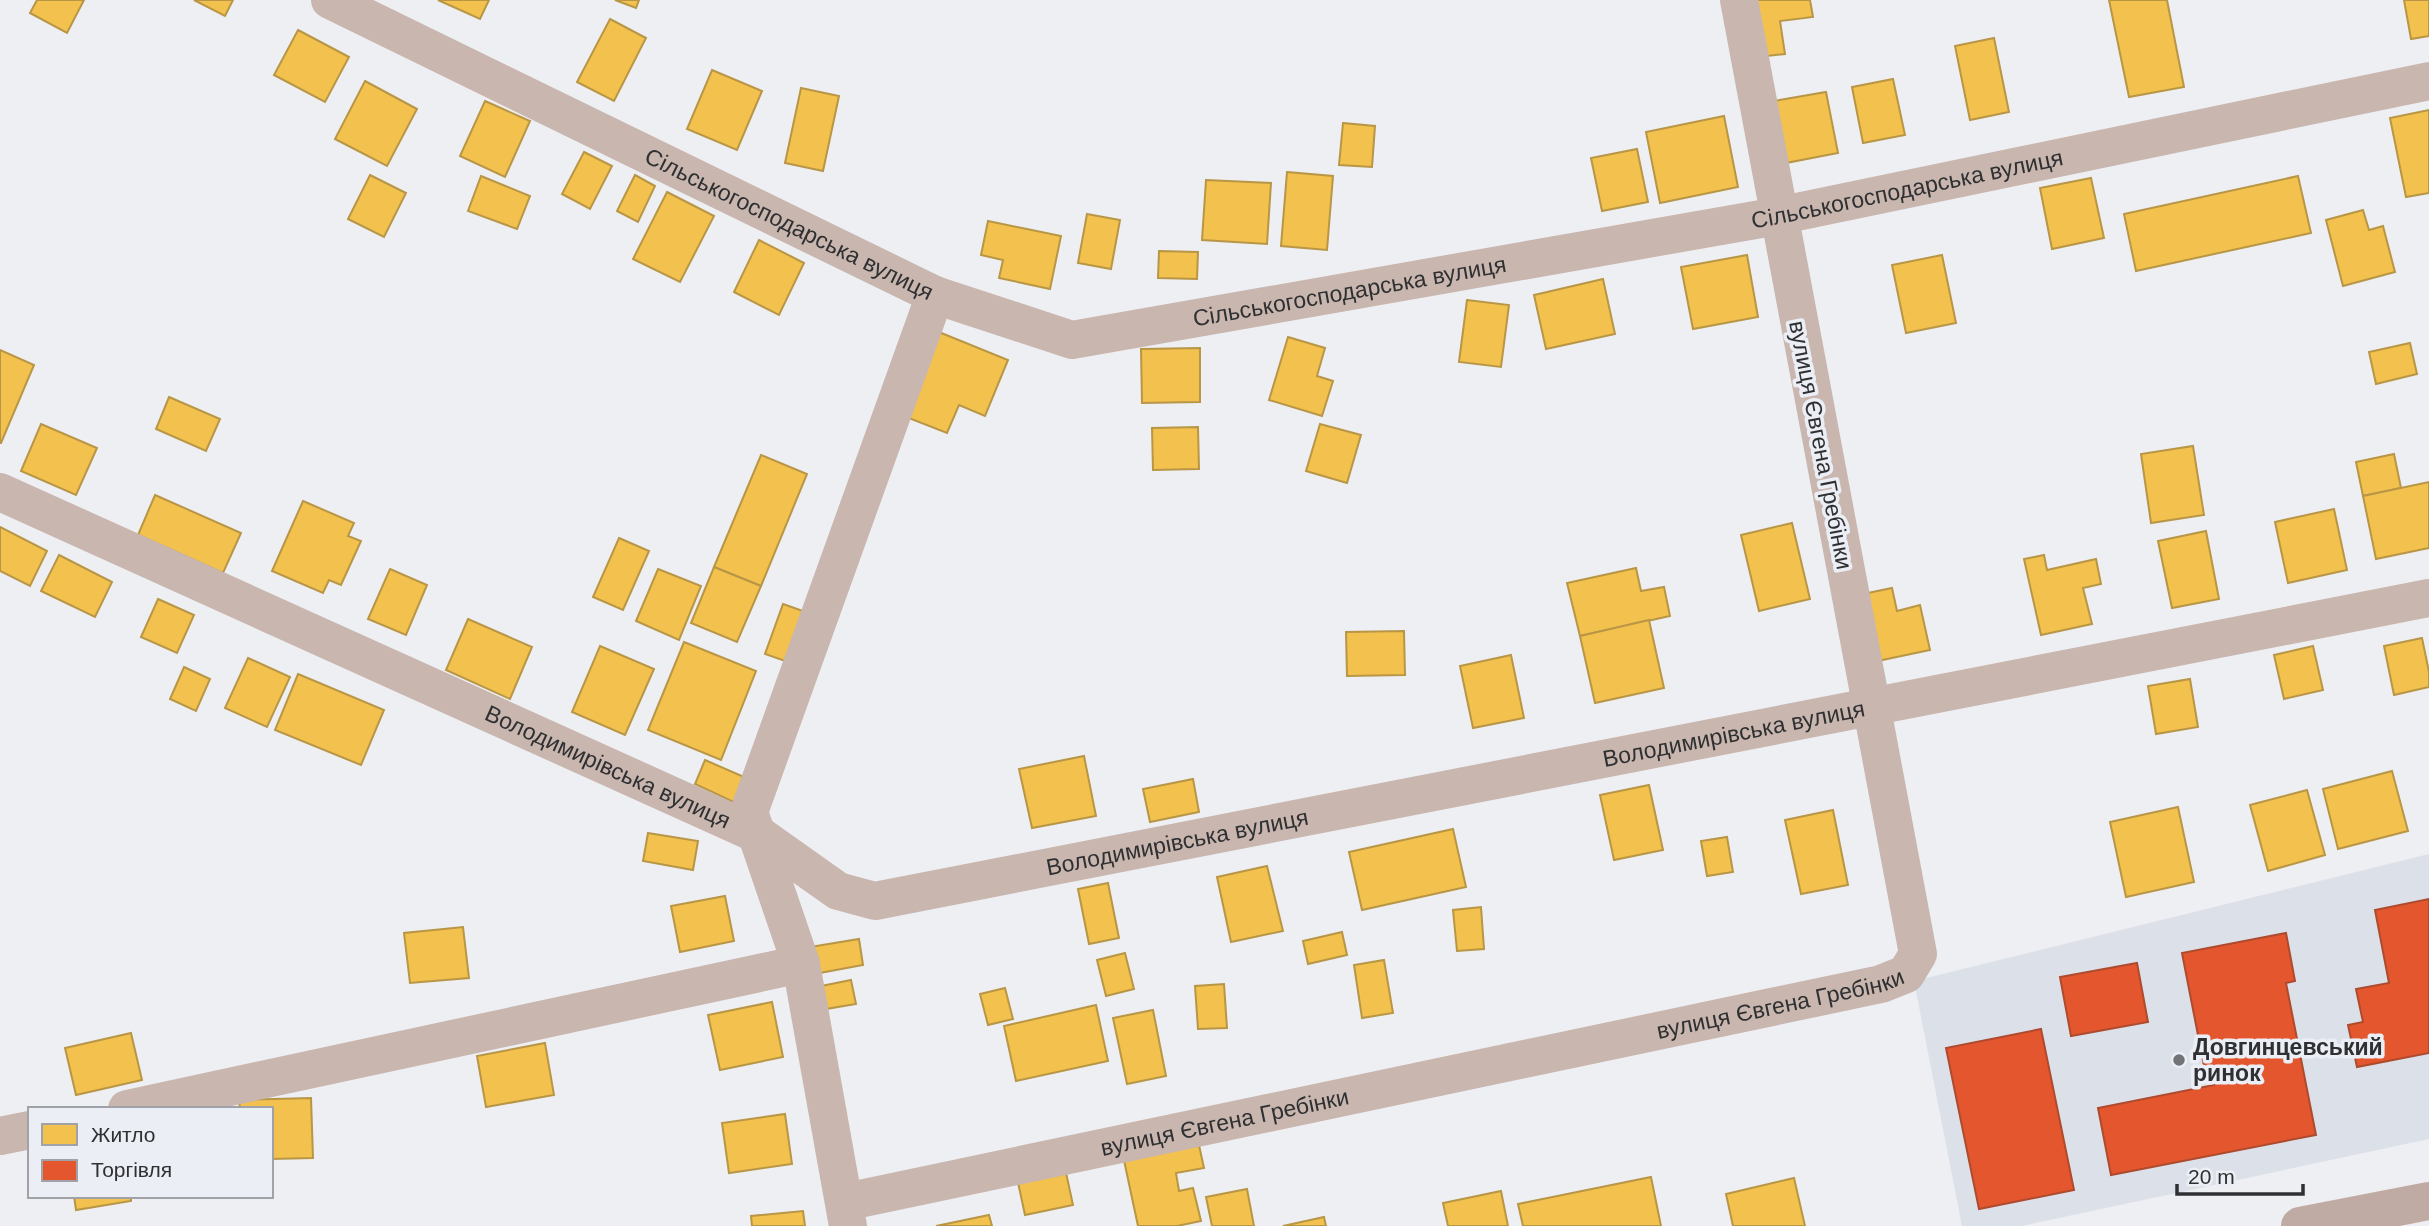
<svg xmlns="http://www.w3.org/2000/svg" width="2429" height="1226" viewBox="0 0 2429 1226" font-family="Helvetica,sans-serif">
<style>
.built{fill:#dce0e8}
.homes{fill:#f2c14e;stroke:#b89646;stroke-width:2}
.shops{fill:#e4572e;stroke:#ae4b2f;stroke-width:2}
.lines{fill:none;stroke-linecap:round;stroke-linejoin:round}
.minor{stroke:#c9b6af;stroke-width:38}
.major{stroke:#c0aba4;stroke-width:38}
.poi-dot{fill:#727376;stroke:#eceef5;stroke-width:2.5}
.labels{text-anchor:middle;stroke-width:7;stroke-linejoin:round;paint-order:stroke}
.street-label{font-size:23px;fill:#2f3032;stroke:#eceef5}
.poi-label{font-size:23px;font-weight:bold;fill:#2f3032;stroke:#eceef5;text-anchor:start}
</style>
<rect width="100%" height="100%" fill="#eeeff3"/>
<path class="built" d="M 2429,854 L 2429,1139 L 2022,1226 L 1962,1226 L 1914,981 Z"/>
<g class="homes">
<path d="M 37,0 L 84,0 L 67,33 L 30,13 Z"/>
<path d="M 194,0 L 233,0 L 225,16 Z"/>
<path d="M 438,0 L 489,0 L 480,19 Z"/>
<path d="M 615,0 L 639,0 L 636,8 Z"/>
<path d="M 1749,0 L 1810,0 L 1813,17 L 1780,21 L 1785,54 L 1758,57 Z"/>
<path d="M 2109,0 L 2167,0 L 2184,87 L 2129,97 Z"/>
<path d="M 2404,0 L 2429,0 L 2429,36 L 2411,39 Z"/>
<path d="M 610,19 L 646,38 L 614,101 L 577,82 Z"/>
<path d="M 298,30 L 349,57 L 325,102 L 274,75 Z"/>
<path d="M 1994,38 L 2009,112 L 1970,120 L 1955,46 Z"/>
<path d="M 712,70 L 762,91 L 737,150 L 687,129 Z"/>
<path d="M 1893,79 L 1905,135 L 1863,143 L 1852,87 Z"/>
<path d="M 365,81 L 417,109 L 387,166 L 335,139 Z"/>
<path d="M 801,88 L 839,96 L 823,171 L 785,163 Z"/>
<path d="M 1826,92 L 1838,153 L 1786,163 L 1774,101 Z"/>
<path d="M 485,101 L 530,121 L 505,177 L 460,156 Z"/>
<path d="M 2429,110 L 2429,193 L 2406,197 L 2390,118 Z"/>
<path d="M 1724,116 L 1738,187 L 1660,203 L 1646,132 Z"/>
<path d="M 1343,123 L 1375,126 L 1372,167 L 1339,165 Z"/>
<path d="M 1637,149 L 1648,202 L 1602,211 L 1591,158 Z"/>
<path d="M 584,152 L 612,166 L 590,209 L 562,194 Z"/>
<path d="M 1287,172 L 1333,176 L 1327,250 L 1281,246 Z"/>
<path d="M 370,175 L 406,193 L 384,237 L 348,219 Z"/>
<path d="M 635,175 L 655,186 L 638,222 L 617,211 Z"/>
<path d="M 481,176 L 530,196 L 517,229 L 468,211 Z"/>
<path d="M 2298,176 L 2311,233 L 2136,271 L 2124,214 Z"/>
<path d="M 2091,178 L 2104,238 L 2052,249 L 2040,188 Z"/>
<path d="M 1206,180 L 1271,183 L 1267,244 L 1202,240 Z"/>
<path d="M 667,192 L 714,216 L 680,282 L 633,259 Z"/>
<path d="M 2363,210 L 2369,230 L 2383,226 L 2395,272 L 2343,286 L 2326,220 Z"/>
<path d="M 1087,214 L 1120,220 L 1111,269 L 1078,263 Z"/>
<path d="M 988,221 L 1061,236 L 1050,289 L 999,278 L 1003,260 L 981,255 Z"/>
<path d="M 759,240 L 804,263 L 779,315 L 734,292 Z"/>
<path d="M 1159,251 L 1198,252 L 1197,279 L 1158,278 Z"/>
<path d="M 1747,255 L 1758,317 L 1693,329 L 1681,267 Z"/>
<path d="M 1942,255 L 1956,323 L 1906,333 L 1892,265 Z"/>
<path d="M 1603,279 L 1615,334 L 1546,349 L 1534,295 Z"/>
<path d="M 1467,300 L 1509,305 L 1501,367 L 1459,362 Z"/>
<path d="M 929,328 L 1008,360 L 985,416 L 959,405 L 947,433 L 906,417 Z"/>
<path d="M 1288,337 L 1325,348 L 1317,376 L 1333,381 L 1322,416 L 1269,400 Z"/>
<path d="M 2410,343 L 2417,374 L 2376,384 L 2369,352 Z"/>
<path d="M 1200,348 L 1200,402 L 1142,403 L 1141,349 Z"/>
<path d="M 0,350 L 34,365 L 1,443 L 0,443 Z"/>
<path d="M 169,397 L 220,419 L 206,451 L 156,429 Z"/>
<path d="M 41,424 L 97,448 L 76,495 L 21,471 Z"/>
<path d="M 1320,424 L 1361,435 L 1347,483 L 1306,471 Z"/>
<path d="M 1198,427 L 1199,469 L 1153,470 L 1152,428 Z"/>
<path d="M 2193,446 L 2204,515 L 2151,523 L 2141,454 Z"/>
<path d="M 2394,454 L 2401,488 L 2363,496 L 2356,462 Z"/>
<path d="M 761,455 L 807,474 L 761,586 L 714,567 Z"/>
<path d="M 2429,482 L 2429,548 L 2376,559 L 2363,496 Z"/>
<path d="M 155,495 L 241,533 L 223,573 L 138,535 Z"/>
<path d="M 303,501 L 354,523 L 348,536 L 361,541 L 341,585 L 329,580 L 323,593 L 272,571 Z"/>
<path d="M 2334,509 L 2347,570 L 2288,583 L 2275,522 Z"/>
<path d="M 1792,523 L 1810,599 L 1759,611 L 1741,535 Z"/>
<path d="M 0,527 L 47,551 L 30,586 L 0,571 Z"/>
<path d="M 2206,531 L 2219,599 L 2172,608 L 2158,541 Z"/>
<path d="M 619,538 L 649,551 L 623,610 L 593,597 Z"/>
<path d="M 59,555 L 112,582 L 95,617 L 41,591 Z"/>
<path d="M 2044,555 L 2047,570 L 2096,559 L 2101,584 L 2083,588 L 2092,624 L 2041,635 L 2024,559 Z"/>
<path d="M 714,567 L 761,586 L 737,642 L 691,623 Z"/>
<path d="M 1636,568 L 1641,591 L 1664,587 L 1670,616 L 1580,636 L 1567,583 Z"/>
<path d="M 390,569 L 427,585 L 406,635 L 368,619 Z"/>
<path d="M 658,569 L 701,586 L 679,640 L 636,621 Z"/>
<path d="M 1892,588 L 1897,611 L 1920,605 L 1930,650 L 1873,662 L 1858,595 Z"/>
<path d="M 158,599 L 194,615 L 177,653 L 141,637 Z"/>
<path d="M 783,604 L 806,612 L 788,662 L 765,654 Z"/>
<path d="M 468,619 L 532,647 L 510,699 L 446,670 Z"/>
<path d="M 1649,620 L 1664,688 L 1595,703 L 1580,636 Z"/>
<path d="M 1404,631 L 1405,675 L 1347,676 L 1346,632 Z"/>
<path d="M 2422,638 L 2429,672 L 2429,687 L 2394,695 L 2384,646 Z"/>
<path d="M 684,642 L 756,671 L 721,760 L 648,730 Z"/>
<path d="M 600,646 L 654,669 L 625,735 L 572,712 Z"/>
<path d="M 2313,646 L 2323,690 L 2284,699 L 2274,655 Z"/>
<path d="M 1511,655 L 1524,718 L 1473,728 L 1460,666 Z"/>
<path d="M 248,658 L 290,677 L 267,727 L 225,708 Z"/>
<path d="M 184,667 L 210,679 L 196,711 L 170,699 Z"/>
<path d="M 298,674 L 384,710 L 361,765 L 275,730 Z"/>
<path d="M 2190,679 L 2198,727 L 2156,734 L 2148,686 Z"/>
<path d="M 1084,756 L 1096,816 L 1032,828 L 1019,769 Z"/>
<path d="M 705,760 L 751,780 L 740,805 L 695,784 Z"/>
<path d="M 2392,771 L 2408,831 L 2338,849 L 2323,789 Z"/>
<path d="M 1193,779 L 1199,812 L 1150,822 L 1143,789 Z"/>
<path d="M 1649,785 L 1663,850 L 1614,860 L 1600,795 Z"/>
<path d="M 2307,790 L 2325,855 L 2268,871 L 2250,805 Z"/>
<path d="M 2178,807 L 2194,882 L 2126,897 L 2110,822 Z"/>
<path d="M 1833,810 L 1848,885 L 1801,894 L 1785,820 Z"/>
<path d="M 1453,829 L 1466,887 L 1362,910 L 1349,852 Z"/>
<path d="M 648,833 L 698,841 L 693,870 L 643,861 Z"/>
<path d="M 1727,837 L 1733,872 L 1707,876 L 1701,841 Z"/>
<path d="M 1267,866 L 1283,931 L 1231,942 L 1217,877 Z"/>
<path d="M 1108,883 L 1119,938 L 1089,944 L 1078,889 Z"/>
<path d="M 725,896 L 734,941 L 680,952 L 671,906 Z"/>
<path d="M 1481,907 L 1484,949 L 1457,951 L 1453,910 Z"/>
<path d="M 463,927 L 469,978 L 410,983 L 404,933 Z"/>
<path d="M 1342,932 L 1347,955 L 1308,964 L 1303,941 Z"/>
<path d="M 859,939 L 863,965 L 809,975 L 804,948 Z"/>
<path d="M 1125,953 L 1134,989 L 1106,996 L 1097,960 Z"/>
<path d="M 1384,960 L 1393,1013 L 1362,1018 L 1354,965 Z"/>
<path d="M 851,980 L 856,1004 L 826,1009 L 821,986 Z"/>
<path d="M 1224,984 L 1227,1028 L 1198,1029 L 1195,986 Z"/>
<path d="M 1005,988 L 1013,1019 L 988,1025 L 980,994 Z"/>
<path d="M 772,1002 L 783,1057 L 720,1070 L 708,1015 Z"/>
<path d="M 1096,1005 L 1108,1061 L 1016,1081 L 1004,1026 Z"/>
<path d="M 1153,1010 L 1166,1076 L 1127,1084 L 1113,1018 Z"/>
<path d="M 131,1033 L 142,1080 L 76,1095 L 65,1048 Z"/>
<path d="M 545,1043 L 554,1095 L 486,1107 L 477,1056 Z"/>
<path d="M 311,1098 L 313,1158 L 271,1159 L 271,1109 L 240,1109 L 239,1100 Z"/>
<path d="M 785,1114 L 792,1164 L 729,1173 L 722,1123 Z"/>
<path d="M 1197,1136 L 1204,1168 L 1176,1173 L 1179,1191 L 1193,1188 L 1201,1221 L 1177,1226 L 1138,1226 L 1122,1151 Z"/>
<path d="M 1065,1168 L 1073,1205 L 1025,1215 L 1017,1178 Z"/>
<path d="M 1651,1177 L 1661,1226 L 1523,1226 L 1518,1204 Z"/>
<path d="M 1794,1178 L 1805,1226 L 1733,1226 L 1726,1194 Z"/>
<path d="M 1247,1189 L 1254,1226 L 1212,1226 L 1206,1197 Z"/>
<path d="M 1501,1191 L 1508,1226 L 1448,1226 L 1443,1203 Z"/>
<path d="M 74,1196 L 131,1196 L 131,1201 L 76,1210 Z"/>
<path d="M 803,1211 L 805,1226 L 752,1226 L 751,1216 Z"/>
<path d="M 989,1215 L 992,1226 L 936,1226 Z"/>
<path d="M 1324,1217 L 1326,1226 L 1283,1226 Z"/>
</g>
<g class="shops">
<path d="M 2429,899 L 2429,1053 L 2357,1067 L 2348,1025 L 2363,1022 L 2356,989 L 2389,983 L 2375,910 Z"/>
<path d="M 2286,933 L 2295,981 L 2286,983 L 2316,1135 L 2111,1175 L 2098,1108 L 2214,1085 L 2211,1071 L 2205,1071 L 2182,953 Z"/>
<path d="M 2137,963 L 2148,1022 L 2071,1036 L 2060,977 Z"/>
<path d="M 2041,1029 L 2074,1190 L 1979,1209 L 1946,1048 Z"/>
</g>
<g class="lines">
<g class="minor">
<path id="s1" d="M 330,0 L 935,295 L 1072,340 L 1778,216 L 2429,81"/>
<path id="s2" d="M 0,492 L 759,835 L 838,891 L 875,901 L 2429,598"/>
<path d="M 127,1109 L 801,964"/>
<path d="M 0,1136 L 30,1130"/>
<path id="s3" d="M 845,1202 L 1881,984 L 1906,974 L 1918,954 L 1739,0"/>
<path d="M 848,1226 L 801,964 L 749,812 L 935,295"/>
</g>
<path class="major" d="M 2300,1226 L 2429,1201"/>
</g>
<circle class="poi-dot" cx="2179" cy="1060" r="7"/>
<g class="labels">
<g class="street-label">
<text dy="8" stroke="none"><textPath href="#s1" startOffset="1666">Сільськогосподарська вулиця</textPath></text>
<text dy="8" stroke="none"><textPath href="#s1" startOffset="511">Сільськогосподарська вулиця</textPath></text>
<text dy="8" stroke="none"><textPath href="#s1" startOffset="1099">Сільськогосподарська вулиця</textPath></text>
<text transform="translate(1821 445) rotate(79)" y="8">вулиця Євгена Гребінки</text>
<text dy="8" stroke="none"><textPath href="#s2" startOffset="1843">Володимирівська вулиця</textPath></text>
<text dy="8" stroke="none"><textPath href="#s2" startOffset="667">Володимирівська вулиця</textPath></text>
<text dy="8" stroke="none"><textPath href="#s2" startOffset="1276">Володимирівська вулиця</textPath></text>
<text dy="8" stroke="none"><textPath href="#s3" startOffset="956">вулиця Євгена Гребінки</textPath></text>
<text dy="8" stroke="none"><textPath href="#s3" startOffset="388">вулиця Євгена Гребінки</textPath></text>
</g>
<g class="poi-label">
<text x="2193" y="1055">Довгинцевський<tspan x="2193" dy="26">ринок</tspan></text>
</g>
</g>
<rect x="28" y="1107" width="245" height="91" fill="#eceef5" stroke="#a0a2a7" stroke-width="2"/>
<rect x="42" y="1124" width="35" height="21" fill="#f2c14e" stroke="#a0a2a7" stroke-width="2"/>
<text x="91" y="1142" font-size="21" fill="#2f3032">Житло</text>
<rect x="42" y="1160" width="35" height="21" fill="#e4572e" stroke="#a0a2a7" stroke-width="2"/>
<text x="91" y="1177" font-size="21" fill="#2f3032">Торгівля</text>
<path d="M2177 1184v10h126v-10" fill="none" stroke="#2f3032" stroke-width="3.5"/>
<text x="2188" y="1184" font-size="21" fill="#2f3032" stroke="#eceef5" stroke-width="5" paint-order="stroke">20 m</text>
</svg>
